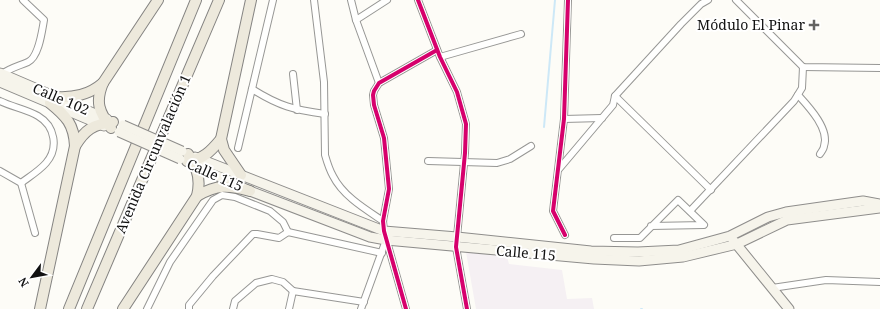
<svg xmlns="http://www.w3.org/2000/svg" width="880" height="309" viewBox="0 0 880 309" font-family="'Noto Serif',serif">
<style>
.industrial{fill:#f5f0f3}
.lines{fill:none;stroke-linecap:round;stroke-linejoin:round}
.stream{stroke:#cde8f7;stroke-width:2}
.street-casing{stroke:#979795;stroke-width:8}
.secondary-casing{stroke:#8e8d8b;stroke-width:11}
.primary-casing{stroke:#858482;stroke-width:12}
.street{stroke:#fffffe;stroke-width:6}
.secondary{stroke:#f6f4eb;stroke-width:9}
.primary{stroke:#ede9dc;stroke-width:10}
.secondary-bridge-casing{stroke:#8e8d8b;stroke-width:11;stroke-linecap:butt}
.secondary-bridge{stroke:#f6f4eb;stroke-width:9}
.cycleway-casing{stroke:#fff;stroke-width:6}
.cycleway{stroke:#d6006c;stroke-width:4}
.poi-dot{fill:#646362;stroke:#fff;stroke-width:1.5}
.labels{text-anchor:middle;stroke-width:4;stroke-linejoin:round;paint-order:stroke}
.poi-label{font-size:14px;fill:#111;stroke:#fff;text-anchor:end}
.street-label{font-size:14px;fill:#111;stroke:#fff}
</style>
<rect width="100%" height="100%" fill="#fdfcf7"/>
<path class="industrial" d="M 466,252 L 507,257 L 509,264 L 562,270 L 567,299 L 592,298 L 594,309 L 476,309 Z"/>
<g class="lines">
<g class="stream">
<path d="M 544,127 L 555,0"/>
<path d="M 641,309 L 642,309"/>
</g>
<defs>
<g id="street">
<path d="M 314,0 L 324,82 L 325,155 C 327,162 329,169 333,176 C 343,196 365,209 383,221"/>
<path d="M 351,0 L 356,20 L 379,83"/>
<path d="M 418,0 L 440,57 L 457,92 L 466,124 L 465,153 L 456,247 L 467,309"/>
<path d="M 736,0 L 803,67 L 880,68"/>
<path d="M 356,20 L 387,0"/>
<path d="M 440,57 L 521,34"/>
<path d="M 2,74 C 10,68 19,66 28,62 C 39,57 42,31 44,20 L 23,0"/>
<path d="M 293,74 L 297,110"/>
<path d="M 252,89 C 279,106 294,110 325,114"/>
<path d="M 798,95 C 808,106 830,129 824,146 C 824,149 821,152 820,154"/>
<path d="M 615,96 L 711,190"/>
<path d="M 0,101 C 12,107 26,109 38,116 C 55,126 59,148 46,163 C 39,171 29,177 21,183"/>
<path d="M 564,119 L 602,118"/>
<path d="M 238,148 L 273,0"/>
<path d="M 428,161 L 497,163 L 510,159 L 531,146"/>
<path d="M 559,169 L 613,105 L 615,96 L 681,24 L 701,4 L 708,0"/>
<path d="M 0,171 L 21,183 L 35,233"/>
<path d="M 690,211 L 794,101 L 802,88 L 803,67"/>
<path d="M 565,235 L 553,211 L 564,119 L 568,0"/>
<path d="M 614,238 L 640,238 L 678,200 L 704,225 L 651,226"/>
<path d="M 772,288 L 826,280 L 880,282"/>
<path d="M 147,309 L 170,262 L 213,200 L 222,195 L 235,197 L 270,211 L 283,222 L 288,232"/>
<path d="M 189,309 L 189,305 L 213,276 L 253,234 L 257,234 L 279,238 L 288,232 L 382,253"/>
<path d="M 233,309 L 235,301 L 256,283 L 272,279 L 283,282 L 293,291"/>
<path d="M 289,309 L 293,291 L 364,302"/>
<path d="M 361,309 L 386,240"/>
<path d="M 406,309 L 384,231 L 383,221 L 389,189 L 384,138 L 374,105 L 373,95 L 374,91 L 379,83 L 437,50"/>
</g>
<g id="secondary">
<path d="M 0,73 L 107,119"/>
<path d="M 0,82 L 104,126"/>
<path d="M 195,157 L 384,231 L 457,237 L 591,251 L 638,252 L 679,250 L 730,236 L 768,217 L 786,212 L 863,201 L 880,204"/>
<path d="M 192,164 L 250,191 L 370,237 L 386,240 L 594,259 L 639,261 L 683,257 L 737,244 L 787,220 L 880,208"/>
<path d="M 733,240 L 789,309"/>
</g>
<g id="primary">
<path d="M 56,97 C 74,98 89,95 103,83"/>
<path d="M 111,128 C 99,112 95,102 103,83 L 158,0"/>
<path d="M 75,146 C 85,130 93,124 113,122"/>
<path d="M 187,161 C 203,160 211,151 221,139"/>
<path d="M 241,175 L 224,150 L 221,139 L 251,0"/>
<path d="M 197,196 C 217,184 229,185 250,191"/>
<path d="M 40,309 L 75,146 C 74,124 66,116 50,103"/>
<path d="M 69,309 L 196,0"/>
<path d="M 87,309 L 219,0"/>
<path d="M 123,309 L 197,196 C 201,180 198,167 188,154"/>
</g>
</defs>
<use href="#street" class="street-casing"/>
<use href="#secondary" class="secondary-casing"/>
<use href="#primary" class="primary-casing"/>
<use href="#street" class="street"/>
<use href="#secondary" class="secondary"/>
<use href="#primary" class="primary"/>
<defs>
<g id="secondary-bridge">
<path d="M 123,125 L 182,151"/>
<path d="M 119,132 L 180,159"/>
</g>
</defs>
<use href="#secondary-bridge" class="secondary-bridge-casing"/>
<use href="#secondary-bridge" class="secondary-bridge"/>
<defs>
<g id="cycleway">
<path d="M 418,0 L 440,57 L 457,92 L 466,124 L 465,153 L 456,247 L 467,309"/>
<path d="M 565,235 L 553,211 L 564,119 L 568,0"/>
<path d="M 406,309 L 384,231 L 383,221 L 389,189 L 384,138 L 374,105 L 373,95 L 374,91 L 379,83 L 437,50"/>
</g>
</defs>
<use href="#cycleway" class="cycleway-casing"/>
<use href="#cycleway" class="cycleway"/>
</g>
<path class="poi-dot" d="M812 19h4v4h4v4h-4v4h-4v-4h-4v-4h4z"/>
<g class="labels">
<g class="poi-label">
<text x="805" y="30">Módulo El Pinar</text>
</g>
<g class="street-label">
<text transform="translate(61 99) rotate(23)" y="5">Calle 102</text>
<text transform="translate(153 154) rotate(-67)" y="5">Avenida Circunvalación 1</text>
<text transform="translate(215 175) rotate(24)" y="5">Calle 115</text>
<text transform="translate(526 253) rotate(5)" y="5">Calle 115</text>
</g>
</g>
<g transform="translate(32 277) rotate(238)" stroke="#ffffff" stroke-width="3" paint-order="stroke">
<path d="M0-3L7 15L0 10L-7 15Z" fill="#111111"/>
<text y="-6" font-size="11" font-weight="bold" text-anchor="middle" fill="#111111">N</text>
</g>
</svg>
